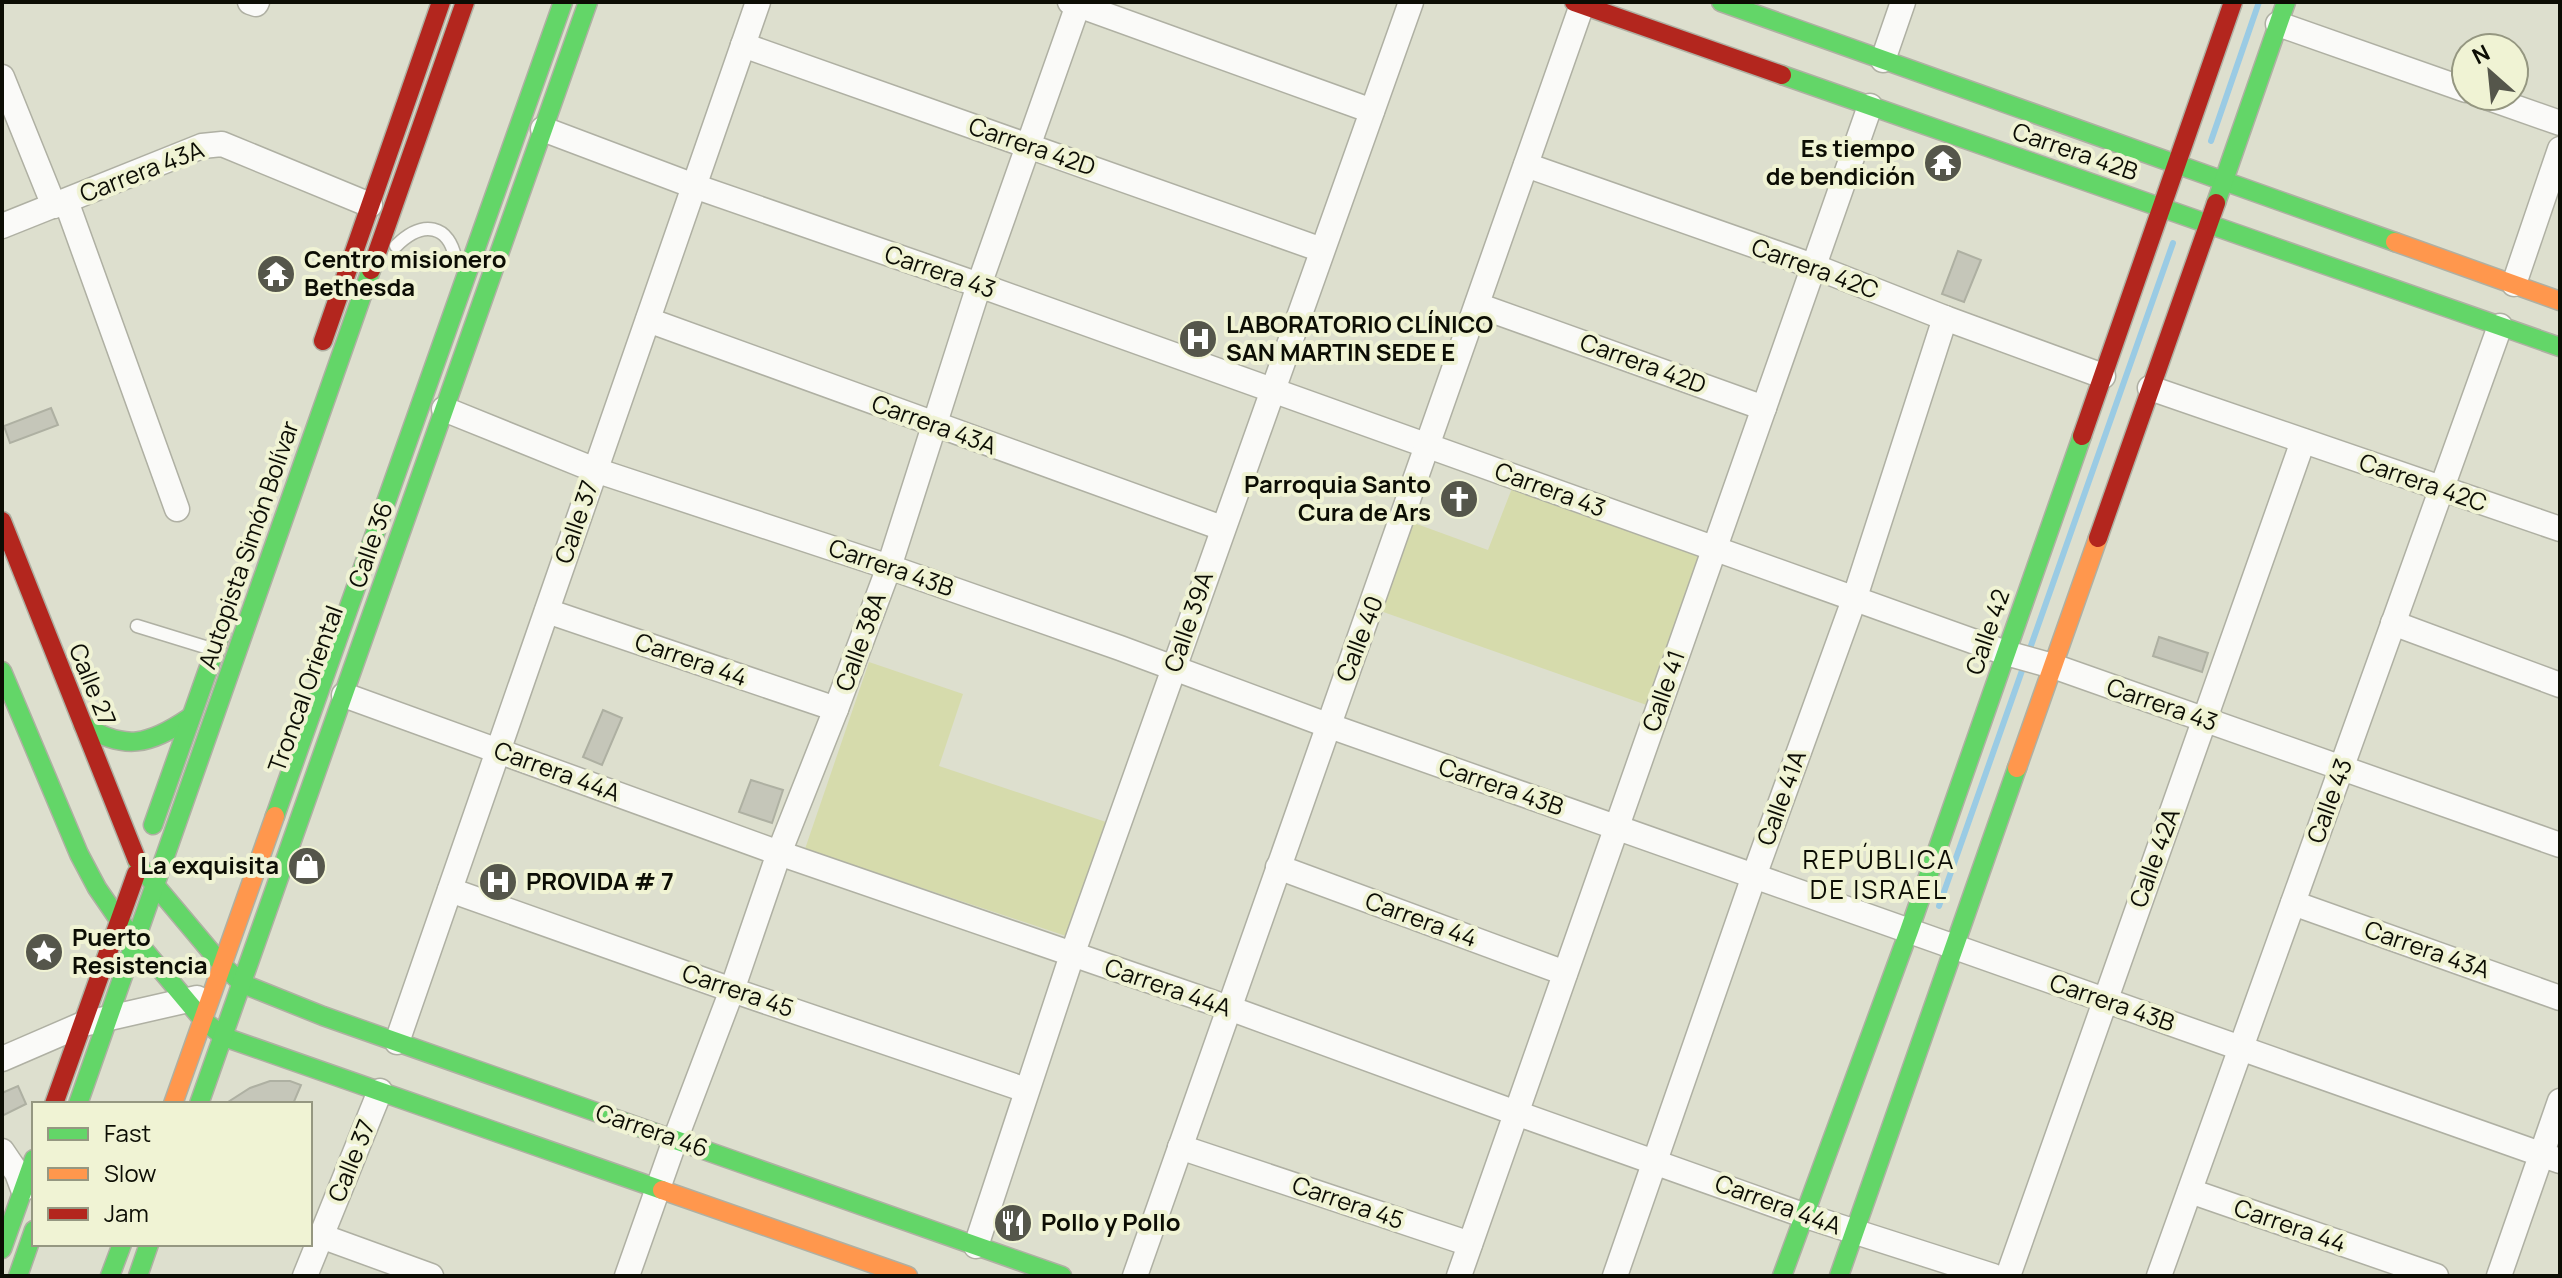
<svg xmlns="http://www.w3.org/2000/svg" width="2562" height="1278" viewBox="0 0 2562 1278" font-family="Manrope,sans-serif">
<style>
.green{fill:#d6dbac}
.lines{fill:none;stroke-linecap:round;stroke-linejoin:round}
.stream{stroke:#9acbe4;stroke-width:6}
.building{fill:#c5c6b9;stroke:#aeb0a2;stroke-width:2}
.lane-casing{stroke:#afb0a3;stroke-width:15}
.street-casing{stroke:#afb0a3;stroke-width:27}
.fast-casing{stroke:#afb0a3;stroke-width:21}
.slow-casing{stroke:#afb0a3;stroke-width:21}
.jam-casing{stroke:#afb0a3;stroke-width:21}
.lane{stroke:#fafaf8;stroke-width:12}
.street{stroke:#fafaf8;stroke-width:24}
.fast{stroke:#63d668;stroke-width:18}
.slow{stroke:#ff974d;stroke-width:18}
.jam{stroke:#b3261e;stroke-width:18}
.labels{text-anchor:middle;stroke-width:8;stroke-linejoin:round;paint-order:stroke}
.street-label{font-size:24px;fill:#0c0d04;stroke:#f0f3d4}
.poi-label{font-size:24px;font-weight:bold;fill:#0c0d04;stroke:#f0f3d4;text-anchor:start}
.neighbourhood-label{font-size:26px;letter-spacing:2px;fill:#0c0d04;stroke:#f0f3d4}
</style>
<rect width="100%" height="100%" fill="#dddfce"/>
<g class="green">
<path d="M 1516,478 L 1714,548 L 1658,709 L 1372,608 L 1403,519 L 1488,550 Z"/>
<path d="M 869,662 L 963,694 L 939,766 L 1106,822 L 1066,936 L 805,849 Z"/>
</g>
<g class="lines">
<g class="stream">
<path d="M 2211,141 L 2259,2"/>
<path d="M 2028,654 L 2173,243"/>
<path d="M 1939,906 L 2024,665"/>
</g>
</g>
<g class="building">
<path d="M 1958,251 L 1981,260 L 1964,302 L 1942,294 Z"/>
<path d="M 51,408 L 58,425 L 10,443 L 4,426 Z"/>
<path d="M 2159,637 L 2208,653 L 2202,672 L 2153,656 Z"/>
<path d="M 603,710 L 622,718 L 602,765 L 583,757 Z"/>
<path d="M 751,780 L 783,790 L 772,823 L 739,812 Z"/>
<path d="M 270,1081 L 290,1081 L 301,1085 L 293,1104 L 225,1104 L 250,1088 Z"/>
<path d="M 18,1086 L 26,1104 L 2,1116 L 2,1093 Z"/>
</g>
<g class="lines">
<defs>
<g id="lane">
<path d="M 396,246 C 422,220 450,223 456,262"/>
<path d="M 137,626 L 215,650"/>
</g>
<g id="street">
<path d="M 250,2 L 256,4 L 257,2"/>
<path d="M 1070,2 L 1372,111"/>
<path d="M 2278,24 L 2466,90"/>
<path d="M 743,45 L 1322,250"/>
<path d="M 1883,60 L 1903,2"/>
<path d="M 2,77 L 54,206"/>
<path d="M 2483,96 L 2560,123"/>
<path d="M 543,129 L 694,186 L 979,285 L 2006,653 L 2053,666 L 2560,845"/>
<path d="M 1526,165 L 1813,266 L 1945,318 L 2103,376"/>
<path d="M 66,201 L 177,509"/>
<path d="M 2,226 L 202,146 L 222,144 L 370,205"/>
<path d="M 2514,284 L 2560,149"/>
<path d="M 1477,305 L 1764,408"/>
<path d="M 648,320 L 1222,528"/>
<path d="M 2150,388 L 2560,529"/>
<path d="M 444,409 L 595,470 L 889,567 L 1120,648 L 1327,725 L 2560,1161"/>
<path d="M 547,611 L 836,709"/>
<path d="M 2393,623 L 2560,685"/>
<path d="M 344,695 L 779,853 L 1229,1008 L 1516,1113 L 1803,1215 L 1993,1276"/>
<path d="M 1278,867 L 1565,973"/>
<path d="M 450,890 L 732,990 L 1026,1090"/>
<path d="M 2293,903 L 2560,998"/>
<path d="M 397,1042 L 758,2"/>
<path d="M 2,1059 L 83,1024 L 197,998"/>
<path d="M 1180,1147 L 1470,1244"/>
<path d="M 2,1151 L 17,1173 L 23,1189"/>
<path d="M 2190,1191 L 2436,1276"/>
<path d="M 321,1236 L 431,1276"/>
<path d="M 976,1246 L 1072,955 L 1411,2"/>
<path d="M 305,1276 L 380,1091"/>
<path d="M 627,1276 L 675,1140 L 732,990 L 779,853 L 836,709 L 889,567 L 979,285 L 1079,2"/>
<path d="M 1135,1276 C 1283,851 1436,427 1583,2"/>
<path d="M 1459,1276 L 1870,106"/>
<path d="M 1615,1276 L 1754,876 L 1855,597 L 1945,318"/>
<path d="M 2008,1276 C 2104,997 2207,720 2303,441"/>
<path d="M 2159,1276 L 2500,326"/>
<path d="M 2499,1276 L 2560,1101"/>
</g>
<g id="fast">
<path d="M 1721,2 L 2395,242"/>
<path d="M 1782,75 L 2560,347"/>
<path d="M 2216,203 L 2286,2"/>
<path d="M 2,671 L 79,854 L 97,888 L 119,920 L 203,1020 L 224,1037 L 662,1190"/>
<path d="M 83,725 C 125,751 149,745 189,718"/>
<path d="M 275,816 L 563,2"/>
<path d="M 153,825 L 221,633"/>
<path d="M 137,860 L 139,866 L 223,966 L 243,984 L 323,1016 L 1062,1276"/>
<path d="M 78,1104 L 371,270"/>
<path d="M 199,1104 L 588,2"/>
<path d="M 2,1249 L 34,1159"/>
<path d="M 18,1276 L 34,1230"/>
<path d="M 110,1276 L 122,1244"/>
<path d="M 138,1276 L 149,1244"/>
<path d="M 1782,1276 L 1909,931 L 2082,436"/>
<path d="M 1839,1276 L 2017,768"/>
</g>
<g id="slow">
<path d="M 2395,242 L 2560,301"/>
<path d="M 2017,768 L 2098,538"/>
<path d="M 173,1104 L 275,816"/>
<path d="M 662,1190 L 908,1276"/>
</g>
<g id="jam">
<path d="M 1574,2 L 1782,75"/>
<path d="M 371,270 L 465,2"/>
<path d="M 323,341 L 441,2"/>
<path d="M 2082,436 L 2233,2"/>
<path d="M 2,521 L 137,860"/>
<path d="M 2098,538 L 2216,203"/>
<path d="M 54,1104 L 136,874"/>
</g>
</defs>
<use href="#lane" class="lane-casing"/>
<use href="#street" class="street-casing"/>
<use href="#fast" class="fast-casing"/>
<use href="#slow" class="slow-casing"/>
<use href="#jam" class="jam-casing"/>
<use href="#lane" class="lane"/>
<use href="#street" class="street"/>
<use href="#fast" class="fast"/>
<use href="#slow" class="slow"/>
<use href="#jam" class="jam"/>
</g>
<defs>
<symbol id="temple-disc" viewBox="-11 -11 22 22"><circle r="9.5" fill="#55564b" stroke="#f0f3d4"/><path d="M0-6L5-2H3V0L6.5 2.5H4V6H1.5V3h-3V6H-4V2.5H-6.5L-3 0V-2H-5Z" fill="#fff"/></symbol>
<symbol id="hospital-disc" viewBox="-11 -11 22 22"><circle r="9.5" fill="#55564b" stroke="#f0f3d4"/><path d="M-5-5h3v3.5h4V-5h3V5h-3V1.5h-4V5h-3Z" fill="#fff"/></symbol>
<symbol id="church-disc" viewBox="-11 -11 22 22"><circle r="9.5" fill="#55564b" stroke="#f0f3d4"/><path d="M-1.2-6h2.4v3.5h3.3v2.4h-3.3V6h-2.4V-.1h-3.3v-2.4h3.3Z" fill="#fff"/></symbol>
<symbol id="shop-disc" viewBox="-11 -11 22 22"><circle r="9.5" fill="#55564b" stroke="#f0f3d4"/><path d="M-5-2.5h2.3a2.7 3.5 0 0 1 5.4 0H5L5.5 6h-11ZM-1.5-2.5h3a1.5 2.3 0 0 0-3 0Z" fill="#fff"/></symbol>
<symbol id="sight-disc" viewBox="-11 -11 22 22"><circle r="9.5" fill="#55564b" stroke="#f0f3d4"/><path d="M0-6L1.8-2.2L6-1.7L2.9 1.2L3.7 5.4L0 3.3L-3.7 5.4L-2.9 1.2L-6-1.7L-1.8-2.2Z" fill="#fff"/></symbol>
<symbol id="restaurant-disc" viewBox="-11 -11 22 22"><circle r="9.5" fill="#55564b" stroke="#f0f3d4"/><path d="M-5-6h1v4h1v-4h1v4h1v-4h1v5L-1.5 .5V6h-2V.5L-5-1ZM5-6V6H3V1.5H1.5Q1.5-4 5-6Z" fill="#fff"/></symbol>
</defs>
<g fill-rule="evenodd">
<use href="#temple-disc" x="1921" y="141" width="44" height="44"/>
<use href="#temple-disc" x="254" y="252" width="44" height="44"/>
<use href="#hospital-disc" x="1176" y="317" width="44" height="44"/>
<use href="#church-disc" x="1437" y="477" width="44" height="44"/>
<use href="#shop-disc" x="285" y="844" width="44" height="44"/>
<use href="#hospital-disc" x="476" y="860" width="44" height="44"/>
<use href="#sight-disc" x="22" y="930" width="44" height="44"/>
<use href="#restaurant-disc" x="991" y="1201" width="44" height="44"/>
</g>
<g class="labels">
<g class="street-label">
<text transform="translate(1032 147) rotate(19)" y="8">Carrera 42D</text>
<text transform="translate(2075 152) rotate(19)" y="8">Carrera 42B</text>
<text transform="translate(142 172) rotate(-21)" y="8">Carrera 43A</text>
<text transform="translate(1815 269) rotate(20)" y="8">Carrera 42C</text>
<text transform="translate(940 272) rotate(19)" y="8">Carrera 43</text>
<text transform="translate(1643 364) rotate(20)" y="8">Carrera 42D</text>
<text transform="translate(934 425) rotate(20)" y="8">Carrera 43A</text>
<text transform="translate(2423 483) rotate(19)" y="8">Carrera 42C</text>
<text transform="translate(1550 490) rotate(20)" y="8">Carrera 43</text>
<text transform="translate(577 522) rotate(-71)" y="8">Calle 37</text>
<text transform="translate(249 545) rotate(-71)" y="8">Autopista Simón Bolívar</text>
<text transform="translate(371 545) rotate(-71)" y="8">Calle 36</text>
<text transform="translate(891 568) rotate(19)" y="8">Carrera 43B</text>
<text transform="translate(1189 622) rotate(-71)" y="8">Calle 39A</text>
<text transform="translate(1988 632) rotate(-71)" y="8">Calle 42</text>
<text transform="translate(1360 639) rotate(-69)" y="8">Calle 40</text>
<text transform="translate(861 642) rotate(-70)" y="8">Calle 38A</text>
<text transform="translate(691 660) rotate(19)" y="8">Carrera 44</text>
<text transform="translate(92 685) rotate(68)" y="8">Calle 27</text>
<text transform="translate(306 689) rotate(-70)" y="8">Troncal Oriental</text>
<text transform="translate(1664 691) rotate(-71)" y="8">Calle 41</text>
<text transform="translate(2162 705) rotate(19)" y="8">Carrera 43</text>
<text transform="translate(557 772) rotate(20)" y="8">Carrera 44A</text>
<text transform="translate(1501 787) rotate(19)" y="8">Carrera 43B</text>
<text transform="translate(1782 798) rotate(-70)" y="8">Calle 41A</text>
<text transform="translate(2330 801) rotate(-70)" y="8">Calle 43</text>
<text transform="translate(2155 858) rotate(-70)" y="8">Calle 42A</text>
<text transform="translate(1421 920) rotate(20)" y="8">Carrera 44</text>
<text transform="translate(2427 950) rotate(19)" y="8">Carrera 43A</text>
<text transform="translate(1168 988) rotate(19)" y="8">Carrera 44A</text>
<text transform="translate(738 991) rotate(19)" y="8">Carrera 45</text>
<text transform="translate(2112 1003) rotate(19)" y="8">Carrera 43B</text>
<text transform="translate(652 1131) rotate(19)" y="8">Carrera 46</text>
<text transform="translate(352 1161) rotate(-68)" y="8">Calle 37</text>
<text transform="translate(1348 1203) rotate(19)" y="8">Carrera 45</text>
<text transform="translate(1778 1205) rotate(20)" y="8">Carrera 44A</text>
<text transform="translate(2290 1226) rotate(19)" y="8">Carrera 44</text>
</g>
<g class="poi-label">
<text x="1915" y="157" text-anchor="end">Es tiempo<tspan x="1915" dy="28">de bendición</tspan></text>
<text x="304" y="268">Centro misionero<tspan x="304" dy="28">Bethesda</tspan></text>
<text x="1226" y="333">LABORATORIO CLÍNICO<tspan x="1226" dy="28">SAN MARTIN SEDE E</tspan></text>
<text x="1431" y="493" text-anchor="end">Parroquia Santo<tspan x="1431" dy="28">Cura de Ars</tspan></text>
<text x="279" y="874" text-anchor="end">La exquisita</text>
<text x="526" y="890">PROVIDA # 7</text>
<text x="72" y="946">Puerto<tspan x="72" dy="28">Resistencia</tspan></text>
<text x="1041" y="1231">Pollo y Pollo</text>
</g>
<g class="neighbourhood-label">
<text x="1879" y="869">REPÚBLICA<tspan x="1879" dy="30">DE ISRAEL</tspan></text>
</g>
</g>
<rect width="2562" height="1278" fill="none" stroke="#0c0d04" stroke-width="8"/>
<rect x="32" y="1102" width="280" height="144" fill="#f0f3d4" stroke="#959781" stroke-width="2"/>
<rect x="48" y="1128" width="40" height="12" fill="#63d668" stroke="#959781" stroke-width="2"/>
<text x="104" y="1142" font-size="24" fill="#0c0d04">Fast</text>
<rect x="48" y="1168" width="40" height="12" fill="#ff974d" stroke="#959781" stroke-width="2"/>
<text x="104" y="1182" font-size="24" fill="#0c0d04">Slow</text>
<rect x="48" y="1208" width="40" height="12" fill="#b3261e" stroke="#959781" stroke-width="2"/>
<text x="104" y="1222" font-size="24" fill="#0c0d04">Jam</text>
<g transform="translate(2490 72) rotate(333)"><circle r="38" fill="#f0f3d4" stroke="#959781" stroke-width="2"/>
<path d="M0-6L14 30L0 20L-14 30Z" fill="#55564b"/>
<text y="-12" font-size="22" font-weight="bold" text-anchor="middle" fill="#0c0d04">N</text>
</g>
</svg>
